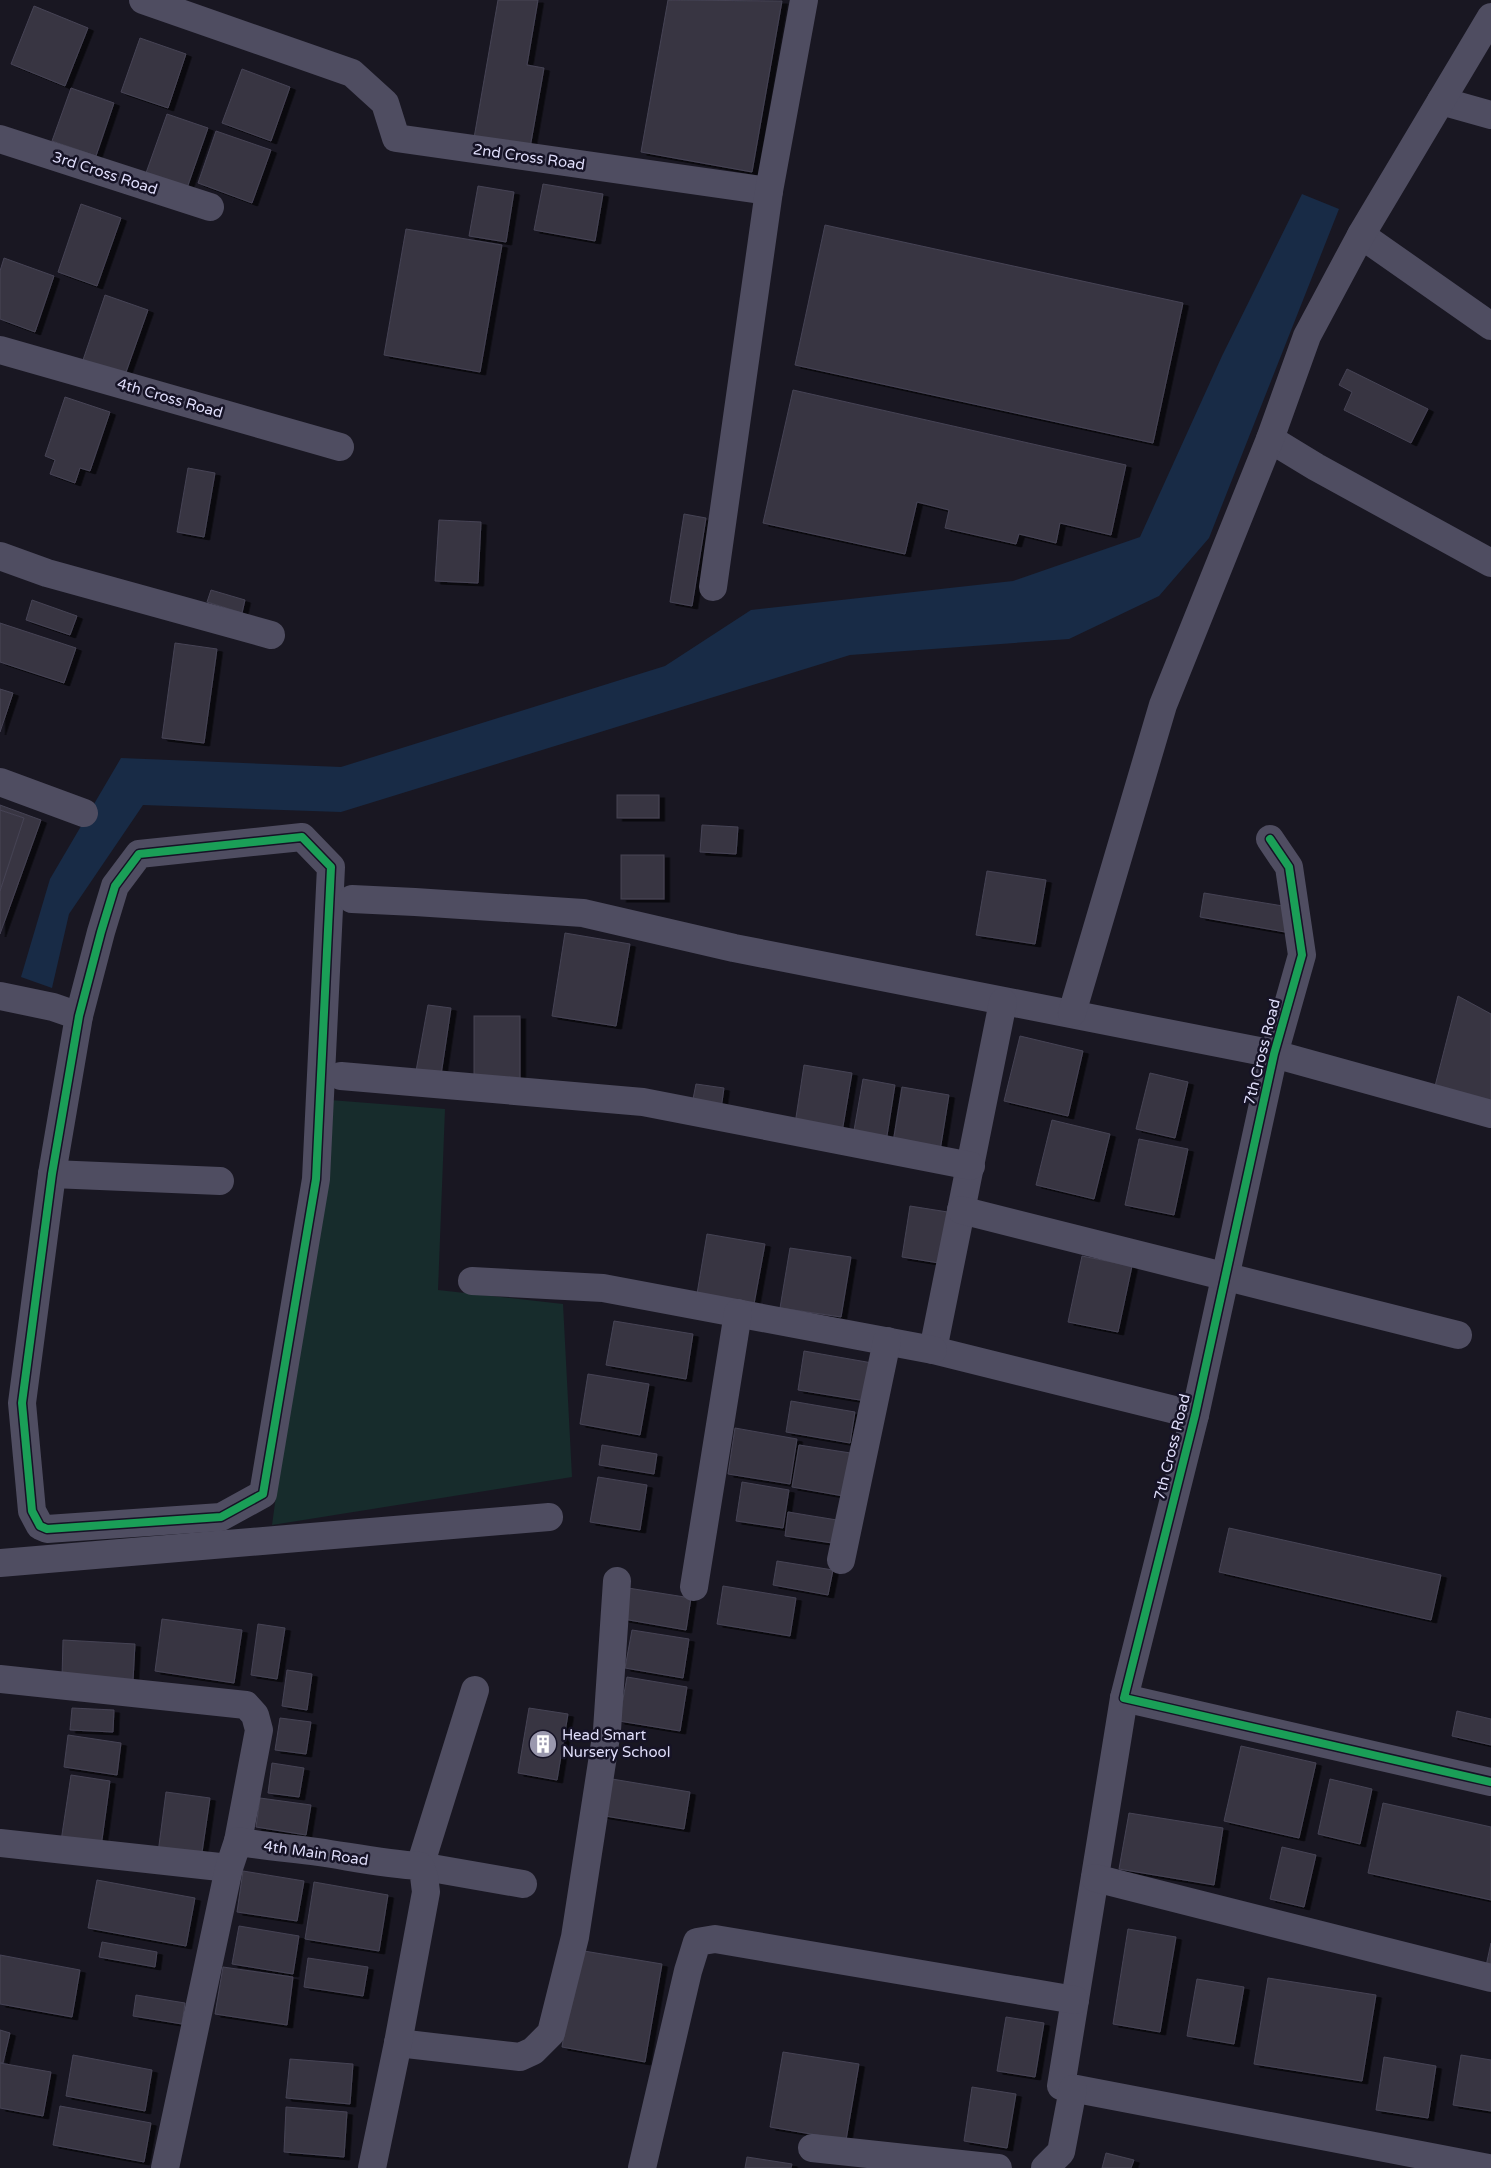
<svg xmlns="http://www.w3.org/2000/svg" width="1491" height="2168" viewBox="0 0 1491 2168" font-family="'Varela Round',sans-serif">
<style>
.green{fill:#172c2c}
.water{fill:#182b46}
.building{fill:#383643;stroke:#464354;filter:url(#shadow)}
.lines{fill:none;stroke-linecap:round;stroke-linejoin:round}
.minor{stroke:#4f4d61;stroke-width:28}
.cycleway-casing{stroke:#161326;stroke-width:11}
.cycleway{stroke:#1a9f57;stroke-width:8}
.labels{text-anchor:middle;stroke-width:5;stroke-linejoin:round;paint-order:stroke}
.street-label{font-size:15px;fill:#dfddfa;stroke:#161326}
.poi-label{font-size:15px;fill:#dfddfa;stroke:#161326;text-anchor:start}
</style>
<defs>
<filter id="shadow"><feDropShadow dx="5.5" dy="3" stdDeviation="0" flood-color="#0009"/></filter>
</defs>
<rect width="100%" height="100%" fill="#191722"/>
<path class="green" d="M 330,1100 L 445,1109 L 438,1290 L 563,1304 L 572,1477 L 272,1525 Z"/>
<path class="water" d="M 1302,194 L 1339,209 L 1209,538 L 1159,596 L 1069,639 L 850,655 L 341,812 L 143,805 L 69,914 L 52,988 L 21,977 L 50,879 L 121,758 L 341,767 L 665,666 L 751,610 L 1013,581 L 1140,537 L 1222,356 Z"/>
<g class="building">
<path d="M 498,0 L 538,0 L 527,65 L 544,68 L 530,148 L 474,138 Z"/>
<path d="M 668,0 L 782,1 L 752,172 L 641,152 Z"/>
<path d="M 34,6 L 88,28 L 65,86 L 11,64 Z"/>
<path d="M 140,38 L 186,54 L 168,108 L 121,92 Z"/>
<path d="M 242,69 L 290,87 L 271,141 L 222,123 Z"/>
<path d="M 71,88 L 114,103 L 96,156 L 52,141 Z"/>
<path d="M 167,114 L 208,128 L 187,188 L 146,173 Z"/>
<path d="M 216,131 L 271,150 L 252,203 L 198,183 Z"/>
<path d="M 543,184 L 603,194 L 595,241 L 534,230 Z"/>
<path d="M 478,186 L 514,192 L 506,242 L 469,236 Z"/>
<path d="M 81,204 L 121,218 L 97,286 L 58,272 Z"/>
<path d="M 825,225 L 1183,303 L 1153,443 L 795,365 Z"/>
<path d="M 406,229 L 502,245 L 480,372 L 384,355 Z"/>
<path d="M 4,258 L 54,276 L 35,332 L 0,319 L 0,271 Z"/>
<path d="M 105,295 L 148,310 L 125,375 L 83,360 Z"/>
<path d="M 1347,369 L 1428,409 L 1411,443 L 1344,410 L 1352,392 L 1339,385 Z"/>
<path d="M 793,390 L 1126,465 L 1111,535 L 1060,523 L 1056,543 L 1019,534 L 1016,544 L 945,528 L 949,510 L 917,502 L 905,554 L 763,523 Z"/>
<path d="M 65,397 L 110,412 L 90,471 L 80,468 L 75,483 L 50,474 L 55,460 L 45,456 Z"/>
<path d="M 188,468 L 215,473 L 204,537 L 177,532 Z"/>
<path d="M 684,514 L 706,518 L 692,606 L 670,602 Z"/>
<path d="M 439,520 L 481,522 L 478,583 L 435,581 Z"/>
<path d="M 211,590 L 245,600 L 242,613 L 207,602 Z"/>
<path d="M 32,600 L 77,616 L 70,635 L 26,620 Z"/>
<path d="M 0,623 L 76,648 L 64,683 L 0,662 Z"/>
<path d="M 175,643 L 217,649 L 204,743 L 162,738 Z"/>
<path d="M 0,689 L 13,693 L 0,732 Z"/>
<rect x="617" y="795" width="42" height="23"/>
<path d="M 0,805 L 41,820 L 0,934 Z"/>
<path d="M 0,810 L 24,818 L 0,891 Z"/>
<path d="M 702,825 L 738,827 L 736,854 L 700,852 Z"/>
<rect x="621" y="855" width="43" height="44"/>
<path d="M 987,871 L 1046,880 L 1035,944 L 976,935 Z"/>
<path d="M 1204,893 L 1289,907 L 1285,932 L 1200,917 Z"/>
<path d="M 565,933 L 630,944 L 616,1026 L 552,1016 Z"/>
<path d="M 1458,996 L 1491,1014 L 1491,1108 L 1433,1094 Z"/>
<path d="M 428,1005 L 451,1008 L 441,1075 L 416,1071 Z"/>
<rect x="474" y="1016" width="46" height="63"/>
<path d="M 1020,1036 L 1083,1051 L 1068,1116 L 1004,1101 Z"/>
<path d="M 804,1065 L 852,1073 L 842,1132 L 795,1124 Z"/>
<path d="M 1150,1073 L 1188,1082 L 1175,1138 L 1136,1129 Z"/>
<path d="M 863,1079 L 895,1085 L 886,1142 L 853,1136 Z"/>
<path d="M 696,1084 L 724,1088 L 721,1109 L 692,1104 Z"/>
<path d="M 902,1087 L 949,1095 L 939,1157 L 892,1149 Z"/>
<path d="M 1052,1120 L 1110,1134 L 1094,1199 L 1036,1185 Z"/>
<path d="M 1139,1139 L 1188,1149 L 1174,1215 L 1125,1205 Z"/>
<path d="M 910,1206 L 954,1213 L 945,1264 L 902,1257 Z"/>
<path d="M 707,1234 L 765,1244 L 754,1304 L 697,1294 Z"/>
<path d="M 790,1248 L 851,1257 L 841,1317 L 780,1308 Z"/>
<path d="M 1082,1256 L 1132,1266 L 1118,1332 L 1068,1322 Z"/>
<path d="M 614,1321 L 693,1334 L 686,1379 L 606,1365 Z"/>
<path d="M 804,1351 L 878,1364 L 872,1402 L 798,1390 Z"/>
<path d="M 588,1374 L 649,1384 L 640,1435 L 580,1424 Z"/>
<path d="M 791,1401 L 855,1412 L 850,1443 L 786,1432 Z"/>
<path d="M 735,1428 L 797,1439 L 790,1484 L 728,1474 Z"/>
<path d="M 602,1445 L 657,1454 L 654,1474 L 599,1465 Z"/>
<path d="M 799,1445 L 857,1454 L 849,1497 L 792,1487 Z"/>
<path d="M 598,1477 L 647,1485 L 640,1530 L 590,1522 Z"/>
<path d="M 742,1482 L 789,1490 L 783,1528 L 736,1521 Z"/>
<path d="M 788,1512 L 843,1521 L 839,1544 L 785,1536 Z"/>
<path d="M 1229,1528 L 1441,1575 L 1431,1620 L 1219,1572 Z"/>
<path d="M 777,1561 L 833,1570 L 828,1595 L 773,1585 Z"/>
<path d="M 723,1586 L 796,1598 L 790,1636 L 717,1624 Z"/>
<path d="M 628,1588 L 691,1598 L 686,1630 L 623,1619 Z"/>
<path d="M 162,1619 L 242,1630 L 234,1683 L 155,1671 Z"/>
<path d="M 258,1624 L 285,1628 L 277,1679 L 251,1675 Z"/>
<path d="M 632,1630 L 689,1639 L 683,1678 L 625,1668 Z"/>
<path d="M 63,1640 L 135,1644 L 133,1681 L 62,1677 Z"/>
<path d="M 287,1670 L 312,1674 L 307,1710 L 282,1706 Z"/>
<path d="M 627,1677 L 687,1687 L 680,1731 L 619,1721 Z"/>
<path d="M 72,1708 L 114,1710 L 113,1732 L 70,1730 Z"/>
<path d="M 529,1708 L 568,1714 L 557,1780 L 518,1773 Z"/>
<path d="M 1457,1711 L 1491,1719 L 1491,1745 L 1452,1736 Z"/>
<path d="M 280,1718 L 311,1722 L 306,1754 L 275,1750 Z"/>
<path d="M 68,1735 L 121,1743 L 117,1775 L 64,1767 Z"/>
<path d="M 1241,1746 L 1316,1763 L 1299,1838 L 1224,1821 Z"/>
<path d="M 272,1763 L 304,1768 L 299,1797 L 268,1793 Z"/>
<path d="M 71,1775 L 110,1781 L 101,1847 L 61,1841 Z"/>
<path d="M 606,1778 L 690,1792 L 684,1829 L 599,1815 Z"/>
<path d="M 1330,1779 L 1372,1789 L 1360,1844 L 1318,1834 Z"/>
<path d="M 166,1792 L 210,1798 L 201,1859 L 158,1853 Z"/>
<path d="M 260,1798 L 311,1805 L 306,1835 L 256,1827 Z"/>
<path d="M 1383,1803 L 1491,1827 L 1491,1900 L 1368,1873 Z"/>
<path d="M 1129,1813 L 1223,1828 L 1214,1885 L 1119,1869 Z"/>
<path d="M 1282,1847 L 1316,1855 L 1304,1907 L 1270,1899 Z"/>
<path d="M 243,1871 L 304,1881 L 297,1921 L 237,1912 Z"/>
<path d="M 97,1880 L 195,1898 L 186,1946 L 88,1928 Z"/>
<path d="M 314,1882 L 388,1895 L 379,1951 L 305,1939 Z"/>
<path d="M 239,1926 L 299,1936 L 293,1974 L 232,1964 Z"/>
<path d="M 1128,1929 L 1176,1937 L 1160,2032 L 1113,2024 Z"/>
<path d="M 102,1942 L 157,1952 L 155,1967 L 99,1957 Z"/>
<path d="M 1491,1943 L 1491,1968 L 1486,1966 Z"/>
<path d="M 578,1950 L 662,1964 L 645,2062 L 562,2047 Z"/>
<path d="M 0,1955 L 80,1970 L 72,2017 L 0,2004 Z"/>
<path d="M 308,1958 L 368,1967 L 363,1996 L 304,1987 Z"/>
<path d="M 223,1967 L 293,1977 L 287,2025 L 215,2014 Z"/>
<path d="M 1268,1978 L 1376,1995 L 1362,2081 L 1254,2064 Z"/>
<path d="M 1197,1979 L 1244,1987 L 1234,2044 L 1187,2036 Z"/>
<path d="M 136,1995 L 185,2003 L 182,2024 L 133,2016 Z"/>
<path d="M 1006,2017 L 1044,2023 L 1035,2077 L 997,2071 Z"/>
<path d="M 0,2030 L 10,2033 L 3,2063 L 0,2063 Z"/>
<path d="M 783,2052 L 859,2064 L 846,2140 L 770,2127 Z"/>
<path d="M 73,2055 L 152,2070 L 145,2111 L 66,2096 Z"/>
<path d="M 1461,2055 L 1491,2060 L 1491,2111 L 1453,2105 Z"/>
<path d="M 1384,2057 L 1436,2066 L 1428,2118 L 1376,2110 Z"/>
<path d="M 290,2059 L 353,2064 L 350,2104 L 286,2098 Z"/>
<path d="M 0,2063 L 51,2072 L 43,2116 L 0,2108 Z"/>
<path d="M 972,2087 L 1016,2094 L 1007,2148 L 964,2141 Z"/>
<path d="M 60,2106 L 151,2123 L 144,2162 L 53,2145 Z"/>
<path d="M 286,2107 L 347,2112 L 344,2157 L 284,2152 Z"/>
<path d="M 1106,2153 L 1134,2160 L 1131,2168 L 1102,2168 Z"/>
<path d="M 747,2157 L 792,2164 L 791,2168 L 745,2168 Z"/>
</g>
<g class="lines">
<g class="minor">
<path d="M 143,0 L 352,73 L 385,103 L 396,138 L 769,191"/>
<path d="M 1441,101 L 1491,115"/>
<path d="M 0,139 L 210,207"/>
<path d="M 1361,235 L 1491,326"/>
<path d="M 0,350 L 340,447"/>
<path d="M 1270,439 L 1316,467 L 1491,563"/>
<path d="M 0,556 L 47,573 L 271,635"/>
<path d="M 713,587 L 769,191 L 804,0"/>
<path d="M 0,782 L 84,813"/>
<path d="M 302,837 L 331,867 L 316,1179 L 263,1494 L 221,1517 L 47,1529 L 40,1526 L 32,1511 L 22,1403 L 52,1174 L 79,1016 L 101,932 L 115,886 L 139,854 Z"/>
<path d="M 1270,839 L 1289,867 L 1302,955 L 1274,1054 L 1195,1415 L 1124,1698 L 1491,1782"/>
<path d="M 352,899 L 415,902 L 583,913 L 734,948 L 1274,1054 L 1491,1114"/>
<path d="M 0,996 L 53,1007 L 79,1016"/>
<path d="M 1003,1002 L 933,1350 L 1195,1415"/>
<path d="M 1072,1013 L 1163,705 L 1270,439 L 1307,336 L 1361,235 L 1491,17"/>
<path d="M 341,1076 L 643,1102 L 971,1166"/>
<path d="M 52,1174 L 220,1181"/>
<path d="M 961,1210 L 1458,1335"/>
<path d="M 472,1281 L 603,1288 L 933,1350"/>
<path d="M 841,1560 L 887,1341"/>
<path d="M 0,1563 L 549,1517"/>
<path d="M 694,1587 L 738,1313"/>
<path d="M 0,1679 L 246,1705 L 255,1715 L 259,1730 L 238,1841"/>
<path d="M 475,1690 L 420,1866 L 523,1884"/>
<path d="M 1124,1698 L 1061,2086 L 1489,2168"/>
<path d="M 0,1843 L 229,1868"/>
<path d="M 1095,1878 L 1491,1978"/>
<path d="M 398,2043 L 520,2057 L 533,2051 L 551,2033 L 575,1937 L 607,1730 L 617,1581"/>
<path d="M 812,2148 L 998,2168"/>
<path d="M 165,2168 L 229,1868 L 238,1841 C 264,1847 291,1848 318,1852 C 352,1857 386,1864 420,1866 L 424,1876 L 426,1892 L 398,2043 L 372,2168"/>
<path d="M 642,2168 L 688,1971 L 697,1942 L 715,1939 L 1075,2000"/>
<path d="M 1045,2168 L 1061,2152 L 1073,2089"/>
</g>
<defs>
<g id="cycleway">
<path d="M 302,837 L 331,867 L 316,1179 L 263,1494 L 221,1517 L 47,1529 L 40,1526 L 32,1511 L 22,1403 L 52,1174 L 79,1016 L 101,932 L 115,886 L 139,854 Z"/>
<path d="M 1270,839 L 1289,867 L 1302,955 L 1274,1054 L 1195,1415 L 1124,1698 L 1491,1782"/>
</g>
</defs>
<use href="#cycleway" class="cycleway-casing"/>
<use href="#cycleway" class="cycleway"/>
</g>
<defs>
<symbol id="building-disc" viewBox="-11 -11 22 22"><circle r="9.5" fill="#9a98ae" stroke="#161326"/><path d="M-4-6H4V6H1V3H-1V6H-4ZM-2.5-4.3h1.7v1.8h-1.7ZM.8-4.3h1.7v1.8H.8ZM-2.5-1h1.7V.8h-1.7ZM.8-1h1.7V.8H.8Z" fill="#fff"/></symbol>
</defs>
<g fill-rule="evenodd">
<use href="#building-disc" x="527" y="1728" width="32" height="32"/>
</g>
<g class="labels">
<g class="street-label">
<text transform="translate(529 157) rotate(8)" y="5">2nd Cross Road</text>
<text transform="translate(105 173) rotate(18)" y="5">3rd Cross Road</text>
<text transform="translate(170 398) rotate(16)" y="5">4th Cross Road</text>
<text transform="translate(1262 1052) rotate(-76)" y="5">7th Cross Road</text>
<text transform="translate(1172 1447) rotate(-76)" y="5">7th Cross Road</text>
<text transform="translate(316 1853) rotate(8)" y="5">4th Main Road</text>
</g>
<g class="poi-label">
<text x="562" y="1740">Head Smart<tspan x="562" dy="17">Nursery School</tspan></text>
</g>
</g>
</svg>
